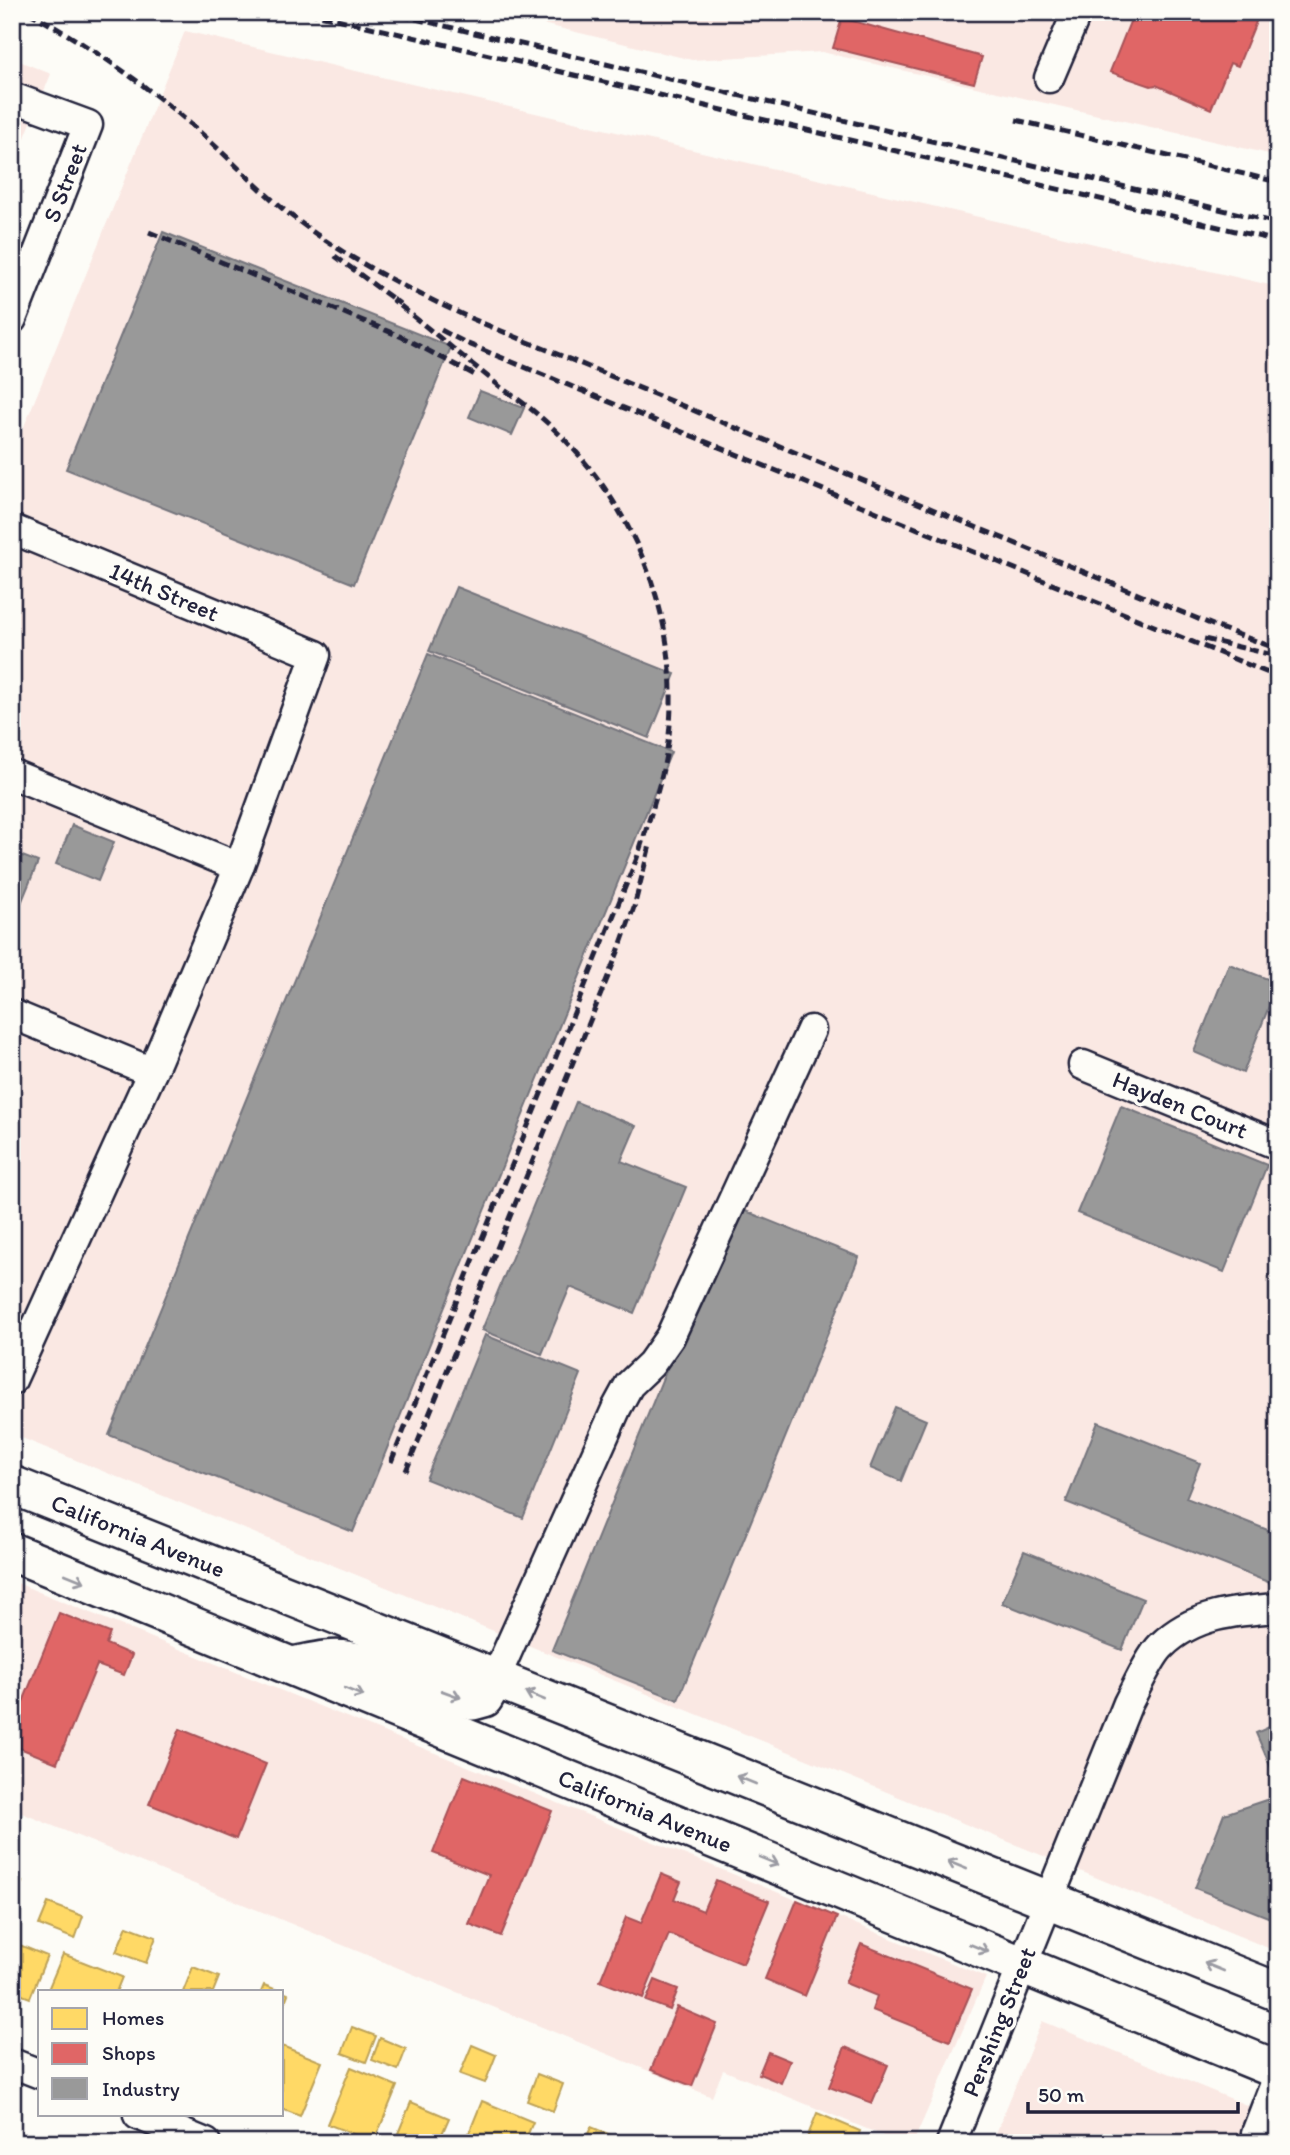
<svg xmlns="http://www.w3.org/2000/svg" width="1290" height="2155" viewBox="0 0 1290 2155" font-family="Itim,sans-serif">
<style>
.built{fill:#fae8e3}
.homes{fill:#ffd966;stroke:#bda259;stroke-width:2}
.shops{fill:#e06666;stroke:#a75259;stroke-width:2}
.industry{fill:#999;stroke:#75757d;stroke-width:2}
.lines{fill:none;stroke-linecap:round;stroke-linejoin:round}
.minor-casing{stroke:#22223b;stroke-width:33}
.major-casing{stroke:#22223b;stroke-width:42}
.minor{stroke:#fdfcf7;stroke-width:28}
.major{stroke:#fdfcf7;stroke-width:37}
.rail{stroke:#22223b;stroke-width:5;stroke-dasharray:10 5;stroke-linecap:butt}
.oneway{stroke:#9a9aa2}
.labels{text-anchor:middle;stroke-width:7;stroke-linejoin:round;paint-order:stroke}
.street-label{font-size:24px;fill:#22223b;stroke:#fdfcf7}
</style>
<rect width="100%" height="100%" fill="#fdfcf7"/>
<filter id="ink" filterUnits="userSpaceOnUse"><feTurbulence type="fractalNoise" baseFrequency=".0143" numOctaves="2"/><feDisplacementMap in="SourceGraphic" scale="14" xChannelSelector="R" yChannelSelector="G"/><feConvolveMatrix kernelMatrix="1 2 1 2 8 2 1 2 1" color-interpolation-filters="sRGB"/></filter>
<g filter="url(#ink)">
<g class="built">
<path d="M 493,12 L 1278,12 L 1278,156 L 822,52 L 692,60 Z"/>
<path d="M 185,31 L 1278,287 L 1278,1952 L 12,1434 L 12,456 Z"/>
<path d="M 12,58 L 51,74 L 12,169 Z"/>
<path d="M 12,1581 L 986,1977 L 913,2143 L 901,2143 L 723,2070 L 712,2097 L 12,1809 Z"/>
<path d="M 1042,2021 L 1278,2118 L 1278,2143 L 992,2143 Z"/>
</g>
<g class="homes">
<path d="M 12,1878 L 22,1882 L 12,1906 Z"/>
<path d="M 48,1903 L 83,1916 L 75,1939 L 39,1925 Z"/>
<path d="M 127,1926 L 156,1937 L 146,1963 L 116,1952 Z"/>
<path d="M 12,1942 L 47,1956 L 30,1998 L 12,1991 Z"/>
<path d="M 63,1954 L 122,1977 L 116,1992 L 47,1992 Z"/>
<path d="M 193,1967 L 219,1977 L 213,1992 L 183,1992 Z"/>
<path d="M 264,1985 L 288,1994 L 282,2010 L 282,1992 L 261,1992 Z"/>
<path d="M 352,2027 L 376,2036 L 366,2062 L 342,2053 Z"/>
<path d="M 380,2038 L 406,2049 L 398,2070 L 372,2060 Z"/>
<path d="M 472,2045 L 496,2055 L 485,2083 L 460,2074 Z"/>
<path d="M 282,2046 L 322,2062 L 300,2116 L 282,2109 Z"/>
<path d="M 351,2067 L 397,2086 L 374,2142 L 327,2124 Z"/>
<path d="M 537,2074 L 563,2084 L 553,2111 L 527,2101 Z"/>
<path d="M 482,2101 L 533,2122 L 524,2143 L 465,2143 Z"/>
<path d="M 411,2102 L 449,2118 L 438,2143 L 394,2143 Z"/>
<path d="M 817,2113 L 860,2131 L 856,2143 L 805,2143 Z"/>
<path d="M 591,2127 L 618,2138 L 616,2143 L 584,2143 Z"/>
</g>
<g class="shops">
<path d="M 1134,12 L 1260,12 L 1238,66 L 1230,63 L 1211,109 L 1156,85 L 1151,86 L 1110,72 Z"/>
<path d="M 842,18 L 982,57 L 974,83 L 833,48 Z"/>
<path d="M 59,1613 L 110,1633 L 106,1644 L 132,1655 L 124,1675 L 97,1665 L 57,1763 L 12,1745 L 12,1729 Z"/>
<path d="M 180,1729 L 266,1764 L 236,1839 L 149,1804 Z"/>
<path d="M 464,1776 L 552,1811 L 501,1936 L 469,1924 L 489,1875 L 433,1853 Z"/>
<path d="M 661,1874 L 681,1882 L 674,1899 L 703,1911 L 716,1880 L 769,1901 L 743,1964 L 669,1934 L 643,1998 L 600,1981 L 626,1917 L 641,1923 Z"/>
<path d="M 797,1900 L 837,1917 L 805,1996 L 765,1979 Z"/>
<path d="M 861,1944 L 972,1989 L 950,2041 L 872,2010 L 877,1996 L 845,1983 Z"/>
<path d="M 655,1980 L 678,1989 L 670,2010 L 646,2001 Z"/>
<path d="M 677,2007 L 717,2024 L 692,2086 L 651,2070 Z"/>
<path d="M 845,2047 L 888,2065 L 872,2103 L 829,2087 Z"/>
<path d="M 768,2052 L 790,2061 L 781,2083 L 759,2074 Z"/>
</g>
<g class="industry">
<path d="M 163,232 L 451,347 L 354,584 L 66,469 Z"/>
<path d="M 480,391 L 524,408 L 512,435 L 469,417 Z"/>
<path d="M 456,587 L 675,674 L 649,738 L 429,651 Z"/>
<path d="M 428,654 L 671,752 L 353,1532 L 109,1435 Z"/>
<path d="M 72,825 L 114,842 L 98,881 L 56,864 Z"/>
<path d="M 12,852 L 38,862 L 12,925 Z"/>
<path d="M 1229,964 L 1278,983 L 1243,1073 L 1194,1052 Z"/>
<path d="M 576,1102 L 636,1126 L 621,1161 L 686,1187 L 634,1313 L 570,1287 L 542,1354 L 482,1330 Z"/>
<path d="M 1121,1106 L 1267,1165 L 1224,1272 L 1077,1213 Z"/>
<path d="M 733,1206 L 859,1257 L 678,1700 L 552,1650 Z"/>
<path d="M 485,1335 L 581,1374 L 523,1518 L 426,1479 Z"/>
<path d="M 895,1407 L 926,1420 L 901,1481 L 870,1468 Z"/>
<path d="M 1098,1422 L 1200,1463 L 1186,1498 L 1278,1534 L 1278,1586 L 1066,1502 Z"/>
<path d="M 1024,1551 L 1143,1599 L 1122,1650 L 1002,1603 Z"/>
<path d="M 1278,1723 L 1278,1784 L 1256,1733 Z"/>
<path d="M 1278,1796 L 1278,1921 L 1195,1888 L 1224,1814 Z"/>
</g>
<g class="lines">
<defs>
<g id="minor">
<path d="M 1049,78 L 1077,12"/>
<path d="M 12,97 L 88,125 L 12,319"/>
<path d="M 12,529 L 316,655 L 239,867 L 152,1072 L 12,1380"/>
<path d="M 12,774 L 239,867"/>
<path d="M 12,1014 L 152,1072"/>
<path d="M 1083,1065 L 1278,1145"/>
<path d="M 495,1679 L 617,1407 L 629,1385 L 651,1364 L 670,1337 L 811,1030"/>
<path d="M 12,2063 L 40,2074"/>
<path d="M 1278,2076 L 1256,2133 L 1278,2142"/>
<path d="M 138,2115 L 206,2143"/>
<path d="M 951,2143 L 1128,1703 C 1136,1688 1150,1657 1161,1646 C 1193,1614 1235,1611 1278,1608"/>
</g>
<g id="major">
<path d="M 12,1485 L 1278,1992"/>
<path d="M 12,1552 L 1278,2070"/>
<path d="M 292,1666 C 310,1663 329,1657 347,1660 C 390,1666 432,1688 473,1701 L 484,1698 L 495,1679"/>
</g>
</defs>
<use href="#minor" class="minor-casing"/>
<use href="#major" class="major-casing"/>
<use href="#minor" class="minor"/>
<use href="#major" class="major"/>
<g class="rail">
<path d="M 28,12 C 91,46 148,86 201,133 C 229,158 255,185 283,209 C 339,255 405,288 470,318 L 1220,628 L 1278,649"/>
<path d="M 307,12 L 1278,241"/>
<path d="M 386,12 L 1278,223"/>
<path d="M 1016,120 L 1278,182"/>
<path d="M 149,232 L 402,337 L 475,375"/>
<path d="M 335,256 L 400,304"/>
<path d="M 441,330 L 466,343 L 1278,677"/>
<path d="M 1204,639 L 1269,654"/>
<path d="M 391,1462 L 637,858 C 650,817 664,777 669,735 C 684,600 616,462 503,389 L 392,299"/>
<path d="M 406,1471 L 618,952 L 634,907 L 650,845"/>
</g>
</g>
<defs><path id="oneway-shaft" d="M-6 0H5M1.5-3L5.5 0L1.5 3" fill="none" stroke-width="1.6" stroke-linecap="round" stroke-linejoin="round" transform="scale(1.75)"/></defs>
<g class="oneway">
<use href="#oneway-shaft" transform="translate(75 1578) rotate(22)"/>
<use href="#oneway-shaft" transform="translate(354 1692) rotate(22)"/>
<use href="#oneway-shaft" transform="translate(451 1694) rotate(20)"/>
<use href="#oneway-shaft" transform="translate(535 1696) rotate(-158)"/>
<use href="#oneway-shaft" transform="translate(746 1780) rotate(-158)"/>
<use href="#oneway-shaft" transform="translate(769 1861) rotate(22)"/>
<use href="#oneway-shaft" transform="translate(957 1865) rotate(-158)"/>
<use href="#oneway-shaft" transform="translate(979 1948) rotate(22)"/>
<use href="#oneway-shaft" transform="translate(1214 1967) rotate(-158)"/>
</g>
</g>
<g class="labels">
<g class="street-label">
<text transform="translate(65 183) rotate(-69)" y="8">S Street</text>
<text transform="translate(164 592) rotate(23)" y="8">14th Street</text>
<text transform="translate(1180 1105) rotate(22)" y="8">Hayden Court</text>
<text transform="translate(138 1536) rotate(22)" y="8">California Avenue</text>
<text transform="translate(645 1811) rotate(22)" y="8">California Avenue</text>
<text transform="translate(999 2022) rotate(-68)" y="8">Pershing Street</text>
</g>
</g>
<rect width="1290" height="2155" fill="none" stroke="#fdfcf7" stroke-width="42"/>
<rect x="21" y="21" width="1248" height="2113" fill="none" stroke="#22223b" stroke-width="2.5" filter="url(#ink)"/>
<rect x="38" y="1990" width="245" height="126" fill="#fdfcf7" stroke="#a5a5ac" stroke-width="2"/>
<rect x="52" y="2008" width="35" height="21" fill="#ffd966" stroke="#a5a5ac" stroke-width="2"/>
<text x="102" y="2025" font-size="21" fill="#22223b">Homes</text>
<rect x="52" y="2043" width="35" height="21" fill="#e06666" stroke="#a5a5ac" stroke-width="2"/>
<text x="102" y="2060" font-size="21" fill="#22223b">Shops</text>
<rect x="52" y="2078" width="35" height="21" fill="#999999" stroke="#a5a5ac" stroke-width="2"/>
<text x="102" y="2096" font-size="21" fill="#22223b">Industry</text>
<path d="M1028 2102v10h210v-10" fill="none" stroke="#22223b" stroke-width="3.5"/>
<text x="1038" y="2102" font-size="21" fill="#22223b" stroke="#fdfcf7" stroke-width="5" paint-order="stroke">50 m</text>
</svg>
